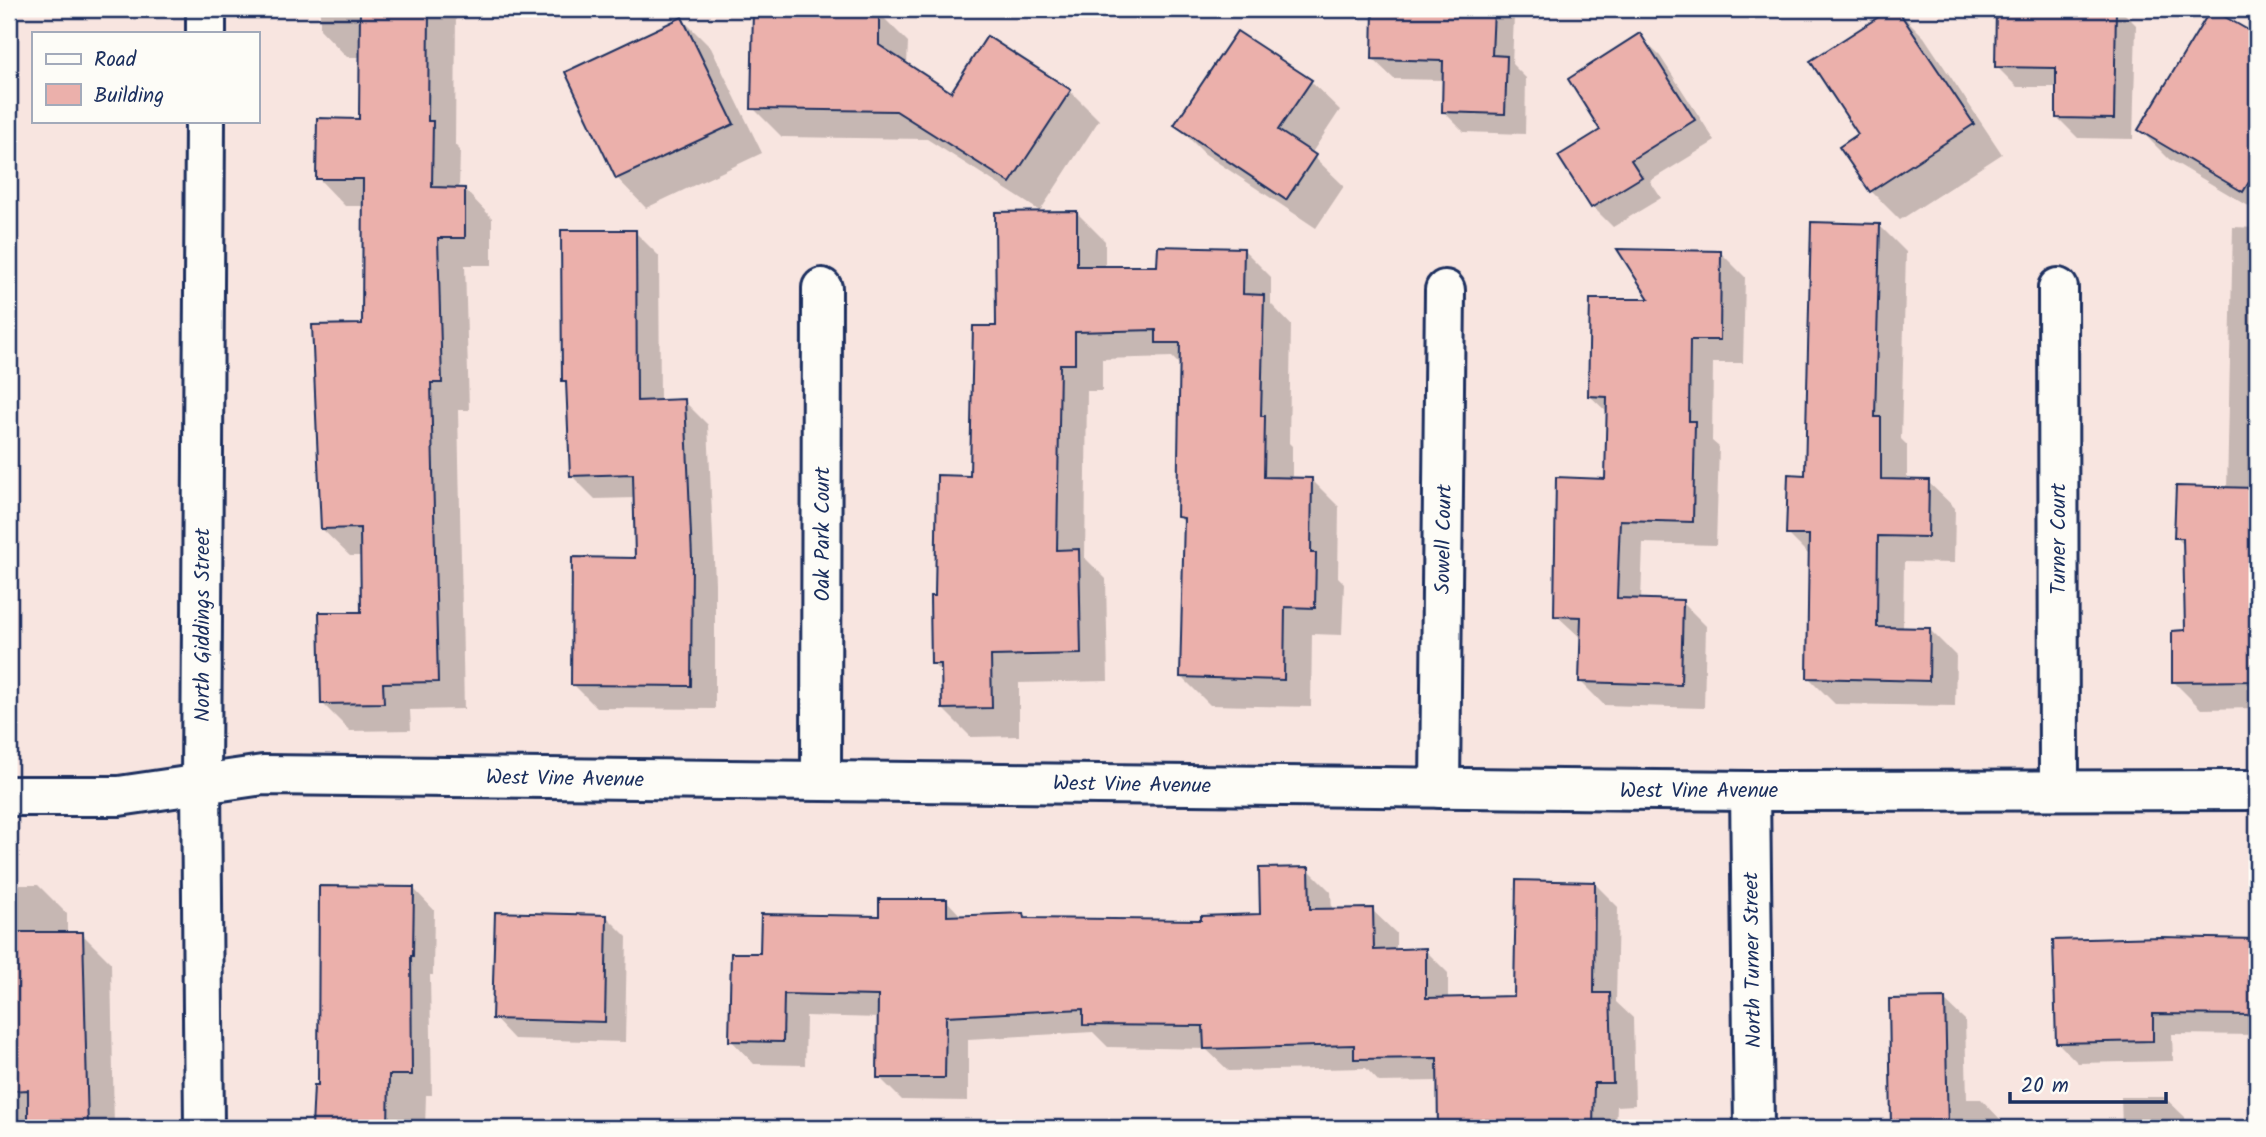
<svg xmlns="http://www.w3.org/2000/svg" width="2266" height="1137" viewBox="0 0 2266 1137" font-family="Kalam,sans-serif">
<style>
.shadow{fill:#0003}
.building{fill:#ebb0ab;stroke:#1b2f5e;stroke-width:2}
.lines{fill:none;stroke-linecap:round;stroke-linejoin:round}
.minor-casing{stroke:#1b2f5e;stroke-width:44}
.tertiary-casing{stroke:#1b2f5e;stroke-width:44}
.minor{stroke:#fdfcf7;stroke-width:38}
.tertiary{stroke:#fdfcf7;stroke-width:38}
.labels{text-anchor:middle;stroke-width:7;stroke-linejoin:round;paint-order:stroke}
.street-label{font-size:21px;fill:#1b2f5e;stroke:#fdfcf7}
</style>
<rect width="100%" height="100%" fill="#f8e5e0"/>
<filter id="ink" filterUnits="userSpaceOnUse"><feTurbulence type="fractalNoise" baseFrequency=".0143" numOctaves="2"/><feDisplacementMap in="SourceGraphic" scale="14" xChannelSelector="R" yChannelSelector="G"/><feConvolveMatrix kernelMatrix="1 2 1 2 8 2 1 2 1" color-interpolation-filters="sRGB"/></filter>
<g filter="url(#ink)">
<g class="shadow">
<path d="M 320,9 L 456,9 L 455,145 L 460,150 L 459,190 L 465,190 L 492,218 L 492,265 L 465,265 L 469,410 L 458,410 L 464,709 L 410,710 L 411,730 L 350,731 L 322,703 L 362,613 L 362,556 L 350,556 L 322,529 L 364,325 L 365,206 L 345,206 L 318,178 L 361,121 L 361,57 L 347,57 L 320,29 Z"/>
<path d="M 755,9 L 843,9 L 879,13 L 908,42 L 907,66 L 951,95 L 1070,91 L 1099,120 L 1040,211 L 927,139 L 782,137 L 753,108 Z"/>
<path d="M 1375,9 L 1507,9 L 1514,16 L 1512,64 L 1526,78 L 1525,134 L 1464,132 L 1443,111 L 1444,80 L 1394,79 L 1373,59 Z"/>
<path d="M 1896,9 L 1924,37 L 2002,154 L 1900,220 L 1871,191 L 1861,134 L 1813,62 Z"/>
<path d="M 1998,9 L 2120,9 L 2136,25 L 2133,139 L 2078,138 L 2057,117 L 2058,87 L 2017,87 L 1996,66 Z"/>
<path d="M 2212,10 L 2257,37 L 2257,211 L 2169,159 L 2140,130 Z"/>
<path d="M 682,19 L 711,48 L 762,153 L 646,208 L 617,178 Z"/>
<path d="M 1639,36 L 1660,56 L 1715,141 L 1650,181 L 1661,198 L 1613,227 L 1593,207 L 1603,131 Z"/>
<path d="M 1310,81 L 1340,110 L 1311,154 L 1344,186 L 1316,228 L 1205,154 L 1176,125 Z"/>
<path d="M 1077,213 L 1105,241 L 1105,268 L 1159,268 L 1243,249 L 1271,277 L 1271,304 L 1291,325 L 1289,443 L 1292,446 L 1292,479 L 1311,479 L 1339,507 L 1338,577 L 1344,583 L 1342,635 L 1312,634 L 1311,707 L 1210,705 L 1182,677 L 1186,524 L 1179,517 L 1181,366 L 1172,357 L 1102,359 L 1102,391 L 1087,391 L 1085,558 L 1106,579 L 1108,681 L 1019,683 L 1019,736 L 971,737 L 943,709 L 943,674 L 933,664 L 936,598 L 971,478 L 997,328 Z"/>
<path d="M 1879,225 L 1906,252 L 1901,439 L 1907,445 L 1907,482 L 1928,482 L 1955,508 L 1954,563 L 1904,562 L 1903,629 L 1930,630 L 1956,656 L 1955,706 L 1835,704 L 1808,677 L 1810,556 L 1788,534 Z"/>
<path d="M 2233,227 L 2257,228 L 2257,708 L 2201,709 L 2174,682 L 2187,632 L 2185,546 L 2176,537 L 2227,489 Z"/>
<path d="M 635,232 L 659,256 L 660,402 L 684,401 L 708,425 L 715,583 L 715,709 L 597,708 L 573,684 L 637,559 L 636,498 L 595,499 L 571,475 L 568,384 L 564,380 Z"/>
<path d="M 1721,253 L 1745,277 L 1743,363 L 1713,363 L 1712,441 L 1719,447 L 1716,545 L 1643,543 L 1641,600 L 1682,602 L 1706,626 L 1704,708 L 1604,705 L 1580,681 L 1582,639 L 1556,615 L 1607,480 L 1609,414 L 1590,396 L 1652,300 Z"/>
<path d="M 1308,869 L 1331,892 L 1332,911 L 1372,910 L 1396,933 L 1396,951 L 1425,950 L 1448,973 L 1448,999 L 1516,997 L 1595,884 L 1618,907 L 1616,1002 L 1633,1018 L 1635,1105 L 1617,1106 L 1616,1128 L 1440,1128 L 1439,1081 L 1379,1082 L 1366,1068 L 1229,1071 L 1206,1049 L 1108,1047 L 1093,1032 L 968,1039 L 968,1101 L 902,1100 L 879,1077 L 880,1018 L 806,1016 L 805,1065 L 754,1064 L 731,1040 L 762,955 L 881,917 L 947,901 L 962,917 L 1023,915 L 1027,919 L 1203,922 L 1262,916 Z"/>
<path d="M 9,885 L 38,885 L 67,914 L 67,934 L 82,934 L 111,963 L 114,1128 L 9,1128 Z"/>
<path d="M 414,889 L 434,910 L 433,975 L 430,975 L 432,1095 L 426,1095 L 425,1128 L 314,1128 L 315,1087 L 320,1087 Z"/>
<path d="M 607,917 L 627,937 L 625,1042 L 514,1039 L 494,1018 Z"/>
<path d="M 2162,939 L 2257,940 L 2257,1035 L 2172,1034 L 2173,1061 L 2078,1063 L 2057,1042 Z"/>
<path d="M 1944,1000 L 1965,1020 L 1967,1099 L 1981,1099 L 2001,1120 L 2001,1128 L 1892,1128 L 1891,1001 Z"/>
<path d="M 2121,1097 L 2164,1097 L 2185,1117 L 2185,1128 L 2122,1128 Z"/>
</g>
<g class="building">
<path d="M 360,9 L 429,9 L 428,121 L 433,121 L 432,187 L 465,188 L 465,238 L 438,238 L 442,383 L 431,383 L 438,682 L 383,683 L 384,703 L 321,704 L 319,612 L 361,612 L 360,528 L 321,529 L 312,325 L 362,324 L 363,179 L 316,179 L 317,118 L 359,119 Z"/>
<path d="M 753,9 L 879,11 L 879,45 L 951,92 L 987,36 L 1071,90 L 1010,183 L 896,111 L 751,109 Z"/>
<path d="M 1373,9 L 1494,9 L 1492,55 L 1507,56 L 1505,114 L 1442,112 L 1443,61 L 1372,59 Z"/>
<path d="M 1891,9 L 1897,9 L 1974,124 L 1870,192 L 1839,147 L 1858,134 L 1810,61 Z"/>
<path d="M 1996,9 L 2116,9 L 2114,119 L 2056,118 L 2056,68 L 1995,67 Z"/>
<path d="M 2211,9 L 2257,35 L 2257,169 L 2243,192 L 2138,130 Z"/>
<path d="M 682,17 L 734,124 L 616,179 L 565,72 Z"/>
<path d="M 1237,31 L 1312,80 L 1278,130 L 1316,155 L 1286,200 L 1174,125 Z"/>
<path d="M 1640,33 L 1695,120 L 1631,160 L 1642,177 L 1591,208 L 1558,156 L 1600,130 L 1568,79 Z"/>
<path d="M 1077,211 L 1077,266 L 1157,266 L 1158,246 L 1244,248 L 1243,294 L 1264,295 L 1261,416 L 1265,416 L 1264,477 L 1312,478 L 1311,553 L 1316,553 L 1315,608 L 1285,607 L 1284,680 L 1180,677 L 1184,518 L 1177,517 L 1180,343 L 1156,343 L 1156,330 L 1075,332 L 1075,364 L 1060,364 L 1057,550 L 1079,549 L 1081,654 L 991,656 L 992,708 L 942,709 L 941,664 L 931,664 L 930,596 L 935,596 L 937,475 L 970,476 L 973,326 L 996,326 L 995,212 Z"/>
<path d="M 1811,222 L 1880,224 L 1875,417 L 1881,417 L 1881,479 L 1929,480 L 1928,537 L 1878,536 L 1877,627 L 1930,628 L 1929,681 L 1807,678 L 1809,535 L 1786,535 L 1788,474 L 1805,475 Z"/>
<path d="M 561,230 L 636,230 L 637,401 L 685,399 L 692,558 L 691,686 L 571,685 L 572,557 L 635,558 L 633,474 L 570,476 L 566,381 L 562,381 Z"/>
<path d="M 1617,249 L 1721,251 L 1720,340 L 1690,340 L 1689,421 L 1695,421 L 1693,522 L 1620,520 L 1617,598 L 1683,600 L 1681,685 L 1579,682 L 1581,617 L 1554,616 L 1556,477 L 1605,479 L 1607,397 L 1588,396 L 1590,299 L 1649,299 Z"/>
<path d="M 2176,486 L 2257,488 L 2257,681 L 2172,682 L 2172,631 L 2185,630 L 2183,538 L 2174,538 Z"/>
<path d="M 1309,867 L 1310,909 L 1373,908 L 1374,950 L 1426,948 L 1426,998 L 1514,996 L 1516,880 L 1595,882 L 1594,993 L 1610,993 L 1613,1083 L 1594,1083 L 1593,1128 L 1438,1128 L 1437,1058 L 1354,1059 L 1354,1045 L 1204,1049 L 1203,1026 L 1083,1025 L 1083,1009 L 946,1016 L 945,1078 L 877,1078 L 878,996 L 784,994 L 783,1042 L 729,1041 L 731,953 L 760,953 L 761,914 L 879,916 L 879,899 L 947,899 L 947,916 L 1023,913 L 1024,918 L 1201,920 L 1201,916 L 1260,914 L 1259,868 Z"/>
<path d="M 319,886 L 414,887 L 413,956 L 411,956 L 412,1075 L 389,1075 L 388,1128 L 312,1128 L 314,1085 L 318,1085 Z"/>
<path d="M 495,912 L 607,915 L 605,1022 L 492,1019 Z"/>
<path d="M 9,932 L 83,932 L 88,1128 L 28,1128 L 28,1090 L 9,1091 Z"/>
<path d="M 2161,937 L 2257,939 L 2257,1015 L 2153,1014 L 2153,1041 L 2056,1043 L 2053,940 Z"/>
<path d="M 1945,998 L 1948,1128 L 1891,1128 L 1889,999 Z"/>
</g>
<g class="lines">
<defs>
<g id="minor">
<path d="M 2058,288 L 2059,789"/>
<path d="M 821,780 L 822,288"/>
<path d="M 1440,788 L 1445,290"/>
<path d="M 1750,791 L 1754,1128"/>
<path d="M 9,796 L 119,796 L 263,775 L 1750,791 L 2257,790"/>
</g>
<g id="tertiary">
<path d="M 206,33 L 206,9"/>
<path d="M 204,1128 L 201,783 L 205,121"/>
</g>
</defs>
<use href="#minor" class="minor-casing"/>
<use href="#tertiary" class="tertiary-casing"/>
<use href="#minor" class="minor"/>
<use href="#tertiary" class="tertiary"/>
</g>
</g>
<g class="labels">
<g class="street-label">
<text transform="translate(822 534) rotate(-90)" y="7">Oak Park Court</text>
<text transform="translate(1443 539) rotate(-89)" y="7">Sowell Court</text>
<text transform="translate(2058 539) rotate(-90)" y="7">Turner Court</text>
<text transform="translate(202 625) rotate(-90)" y="7">North Giddings Street</text>
<text transform="translate(565 778) rotate(1)" y="7">West Vine Avenue</text>
<text transform="translate(1132 784) rotate(1)" y="7">West Vine Avenue</text>
<text x="1699" y="797">West Vine Avenue</text>
<text transform="translate(1752 960) rotate(-91)" y="7">North Turner Street</text>
</g>
</g>
<rect width="2266" height="1137" fill="none" stroke="#fdfcf7" stroke-width="35"/>
<rect x="18" y="18" width="2231" height="1102" fill="none" stroke="#1b2f5e" stroke-width="2.5" filter="url(#ink)"/>
<rect x="32" y="32" width="228" height="91" fill="#fdfcf7" stroke="#a3aaba" stroke-width="2"/>
<rect x="46" y="54" width="35" height="10" fill="#fdfcf7" stroke="#a3aaba" stroke-width="2"/>
<text x="94" y="66" font-size="21" fill="#1b2f5e">Road</text>
<rect x="46" y="84" width="35" height="21" fill="#ebb0ab" stroke="#a3aaba" stroke-width="2"/>
<text x="94" y="102" font-size="21" fill="#1b2f5e">Building</text>
<path d="M2010 1092v10h156v-10" fill="none" stroke="#1b2f5e" stroke-width="3.5"/>
<text x="2021" y="1092" font-size="21" fill="#1b2f5e" stroke="#fdfcf7" stroke-width="5" paint-order="stroke">20 m</text>
</svg>
